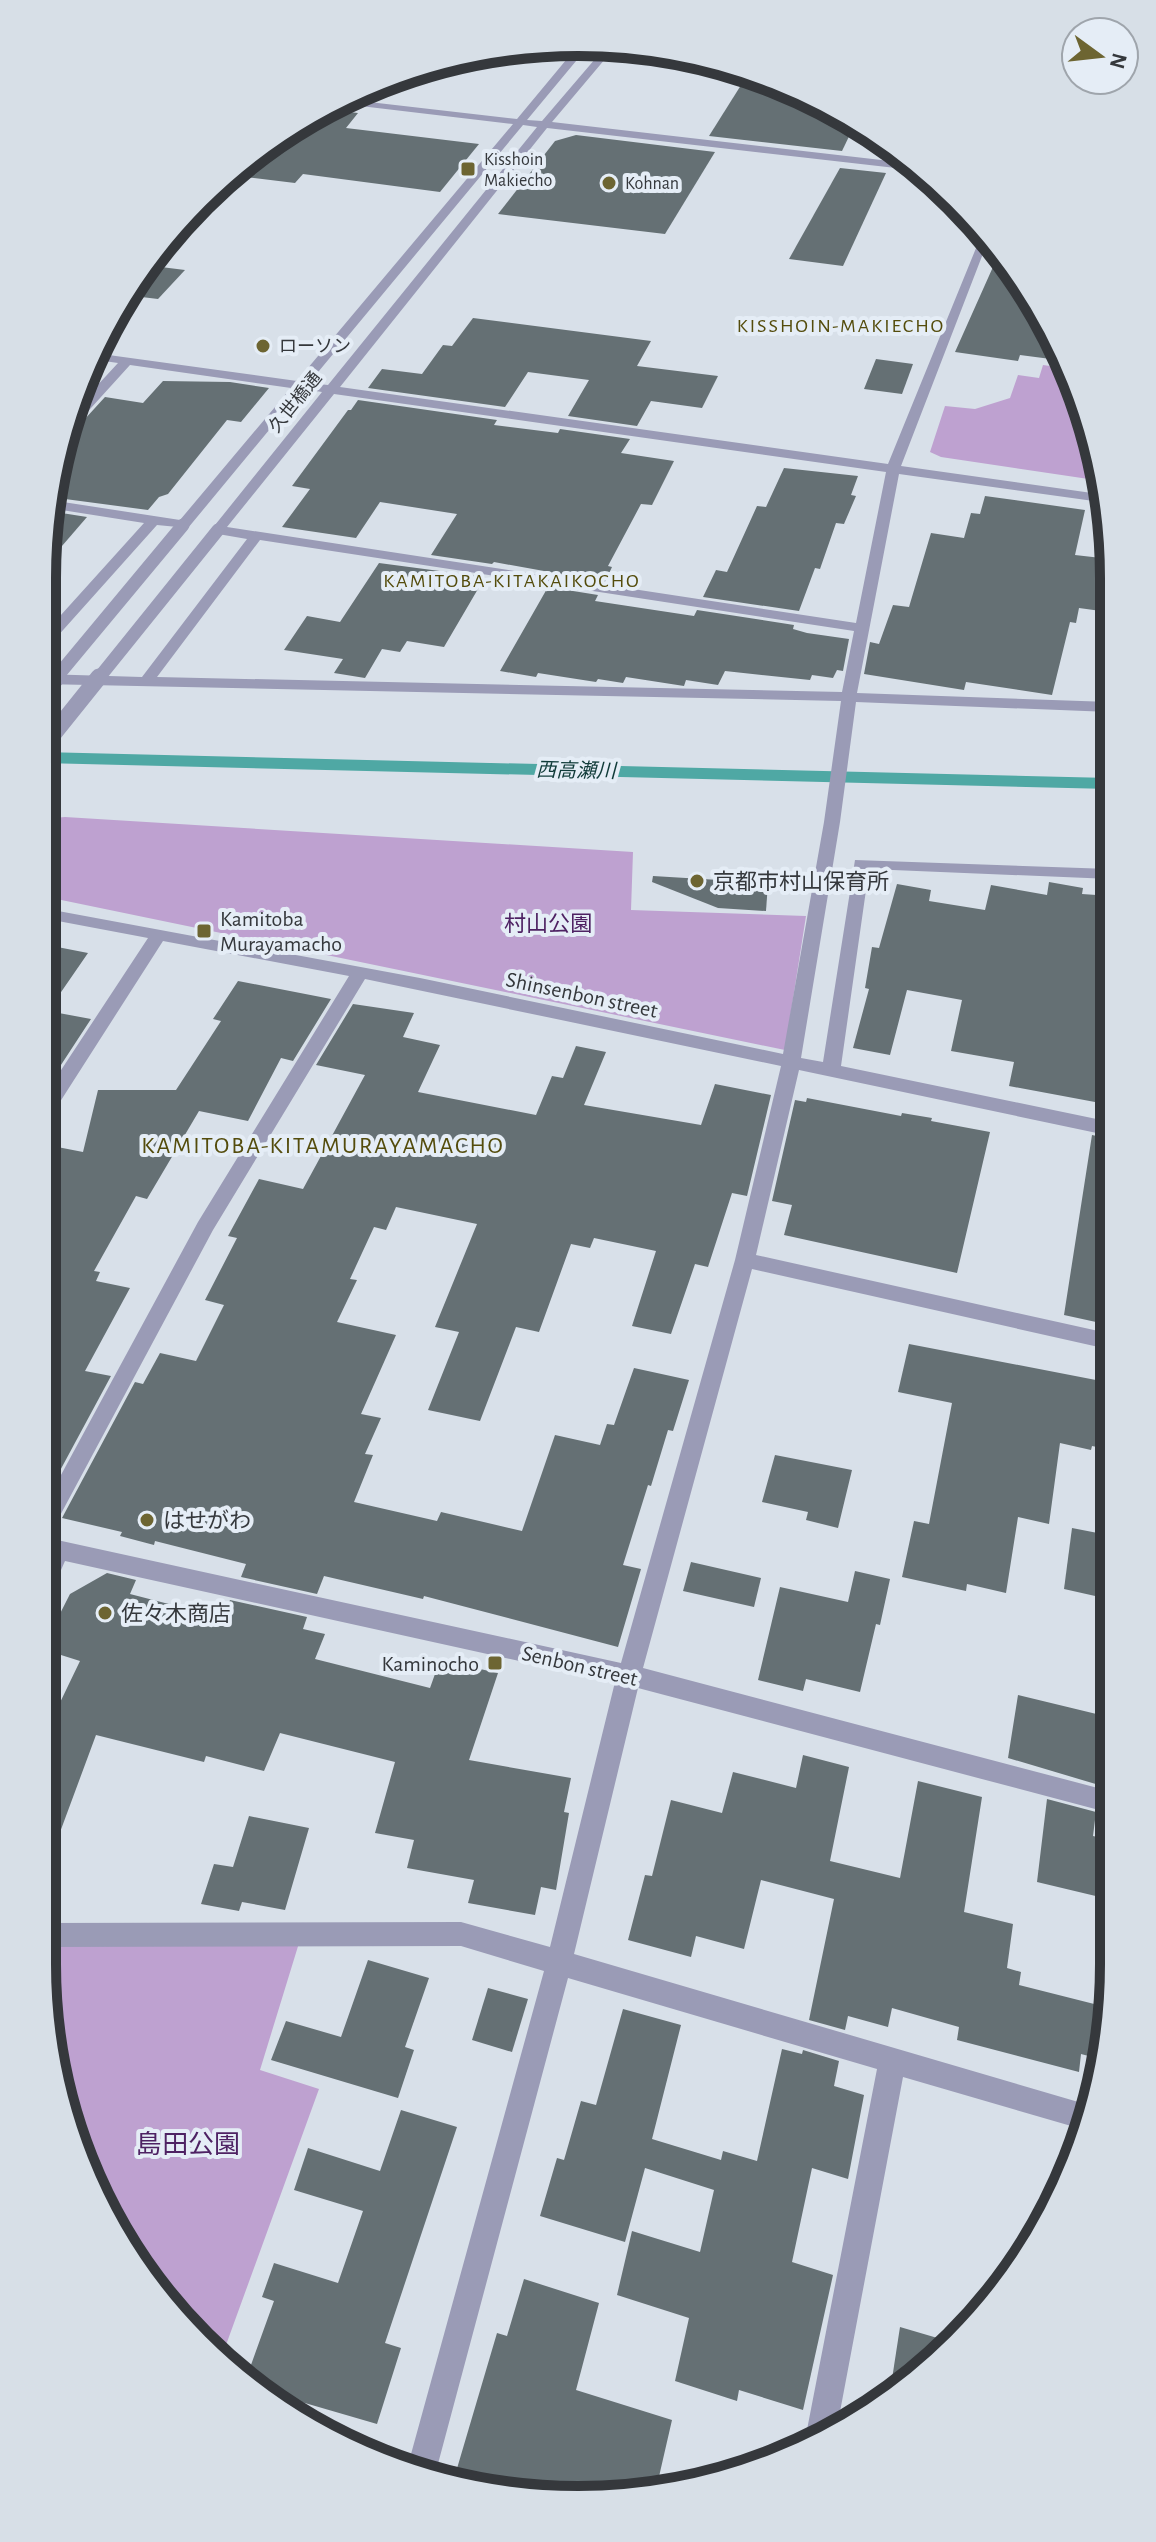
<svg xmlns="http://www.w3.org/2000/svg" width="1156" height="2542" viewBox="0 0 1156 2542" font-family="'Alegreya Sans','Noto Sans JP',sans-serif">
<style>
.green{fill:#bea1d0}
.water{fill:#4fa8a4}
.building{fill:#657074}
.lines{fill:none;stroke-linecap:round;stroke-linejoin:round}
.minor{fill:#9a9bb6;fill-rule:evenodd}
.minor-bridge-far1{stroke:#9a9bb6;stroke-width:13}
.minor-bridge{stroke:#9a9bb6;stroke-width:17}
.poi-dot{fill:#6d6532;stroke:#e5edf6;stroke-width:3}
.labels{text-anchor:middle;stroke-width:8;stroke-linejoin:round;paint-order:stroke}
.far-poi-label{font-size:18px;fill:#35383c;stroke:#e5edf6;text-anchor:start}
.far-street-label{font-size:18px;fill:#35383c;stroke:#e5edf6}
.far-neighbourhood-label{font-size:20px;letter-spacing:2px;fill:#544c0c;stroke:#e5edf6}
.far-water-label{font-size:20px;font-style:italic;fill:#103b39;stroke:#e5edf6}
.poi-label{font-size:22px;fill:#35383c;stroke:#e5edf6;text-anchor:start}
.park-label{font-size:22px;fill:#4e2263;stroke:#e5edf6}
.street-label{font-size:22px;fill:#35383c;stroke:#e5edf6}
.neighbourhood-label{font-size:24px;letter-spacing:2px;fill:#544c0c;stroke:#e5edf6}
.near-park-label{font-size:26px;fill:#4e2263;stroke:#e5edf6}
.rim{fill:none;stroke:#35383c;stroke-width:10}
</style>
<rect width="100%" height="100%" fill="#d8e0e9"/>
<g class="green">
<path d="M 1043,365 L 1071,369 L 1073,372 L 1102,481 L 941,457 L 930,452 L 945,406 L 975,409 L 1010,398 L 1018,375 L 1039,378 Z"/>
<path d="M 65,817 L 633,852 L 631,910 L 806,916 L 785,1050 L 42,896 L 42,819 Z"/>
<path d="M 299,1943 L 260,2070 L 319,2089 L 222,2356 L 175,2317 L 114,2232 L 71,2137 L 42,1964 L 42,1944 Z"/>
</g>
<path class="water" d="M 42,752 L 1110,778 L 1110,789 L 42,763 Z"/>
<g class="building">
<path d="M 748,74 L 783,83 L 855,124 L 842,151 L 709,136 Z"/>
<path d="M 323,109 L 358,113 L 346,128 L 479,144 L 440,192 L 303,174 L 295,183 L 228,175 L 280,133 Z"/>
<path d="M 576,135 L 715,152 L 665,234 L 498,214 L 555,141 Z"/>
<path d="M 840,168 L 886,173 L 843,266 L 789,259 Z"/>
<path d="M 1001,249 L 1003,251 L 1066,361 L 1020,355 L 1018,361 L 955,352 Z"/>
<path d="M 145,265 L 185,270 L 158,299 L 125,295 Z"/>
<path d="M 473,318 L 651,341 L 637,366 L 718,376 L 702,408 L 651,401 L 637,426 L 568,416 L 589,380 L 528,372 L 505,407 L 368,388 L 382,369 L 422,374 L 443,345 L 452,346 Z"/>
<path d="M 876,359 L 913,364 L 902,394 L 864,389 Z"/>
<path d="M 163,381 L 230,382 L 269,388 L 241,422 L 227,420 L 168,494 L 159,497 L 148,510 L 50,497 L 65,477 L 56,475 L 56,461 L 64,434 L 73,432 L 105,397 L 143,403 Z"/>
<path d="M 358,400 L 497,420 L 494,425 L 558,433 L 560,429 L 630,439 L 621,453 L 674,461 L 652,505 L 641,504 L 608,566 L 612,567 L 605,582 L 494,562 L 492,564 L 431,555 L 457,514 L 380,502 L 356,538 L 282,527 L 310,489 L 292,486 L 348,410 L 351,410 Z"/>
<path d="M 784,468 L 858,476 L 851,495 L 856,496 L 844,524 L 836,523 L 820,569 L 815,568 L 799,611 L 703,597 L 716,570 L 727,572 L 757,506 L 766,507 Z"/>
<path d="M 985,496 L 1085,510 L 1075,555 L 1110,559 L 1110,590 L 1105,590 L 1101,611 L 1079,608 L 1076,623 L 1070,622 L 1052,695 L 966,682 L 964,690 L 864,674 L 870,642 L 879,644 L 893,605 L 909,607 L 931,533 L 964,538 L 971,513 L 980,514 Z"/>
<path d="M 49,511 L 87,517 L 43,568 L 47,523 Z"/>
<path d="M 379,563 L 485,577 L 444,647 L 407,641 L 400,652 L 382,649 L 365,678 L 334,673 L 343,659 L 284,650 L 307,616 L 340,622 Z"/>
<path d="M 548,587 L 598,595 L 595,601 L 694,616 L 697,610 L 794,625 L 793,629 L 807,633 L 849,639 L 843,671 L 837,670 L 833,678 L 812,675 L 810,680 L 725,671 L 718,685 L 686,680 L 684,686 L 626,677 L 623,683 L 598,679 L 596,682 L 538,673 L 536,677 L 500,671 Z"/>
<path d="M 653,876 L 768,883 L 766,911 L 718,908 L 652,882 Z"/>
<path d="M 1049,882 L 1083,888 L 1082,894 L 1111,896 L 1111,1105 L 1009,1086 L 1014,1062 L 951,1051 L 962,1000 L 907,990 L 890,1055 L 853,1048 L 869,989 L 865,988 L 872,947 L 879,948 L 897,884 L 931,890 L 929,901 L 985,910 L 991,885 L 1047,895 Z"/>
<path d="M 42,944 L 88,953 L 48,1011 L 91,1019 L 42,1094 Z"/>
<path d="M 238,981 L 331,999 L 293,1061 L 281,1058 L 248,1121 L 199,1111 L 147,1199 L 136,1196 L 94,1271 L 100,1272 L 96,1281 L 130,1288 L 85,1371 L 111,1376 L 42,1504 L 42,1144 L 83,1152 L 98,1090 L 176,1090 L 221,1021 L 213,1019 Z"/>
<path d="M 353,1004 L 414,1013 L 403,1037 L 440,1045 L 418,1092 L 536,1115 L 552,1076 L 563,1078 L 576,1046 L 606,1052 L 584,1105 L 701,1125 L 715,1084 L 771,1095 L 747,1196 L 732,1193 L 708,1267 L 695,1264 L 671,1334 L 632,1326 L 656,1251 L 594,1238 L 590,1248 L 571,1244 L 539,1332 L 516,1327 L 480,1421 L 428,1410 L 459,1332 L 435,1327 L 477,1224 L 396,1207 L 386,1230 L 374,1227 L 350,1279 L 357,1280 L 337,1322 L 396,1335 L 361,1414 L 381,1418 L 365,1454 L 373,1455 L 354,1502 L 437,1521 L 441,1512 L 522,1531 L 555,1435 L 600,1445 L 607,1424 L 614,1425 L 634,1368 L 689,1380 L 673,1431 L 668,1430 L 651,1486 L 648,1485 L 623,1565 L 641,1569 L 618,1647 L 424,1596 L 423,1599 L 324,1576 L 317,1594 L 241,1577 L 246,1564 L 155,1541 L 154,1545 L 120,1536 L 122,1532 L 62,1518 L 135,1382 L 143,1384 L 160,1353 L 196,1361 L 224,1305 L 205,1300 L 237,1238 L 228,1236 L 259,1179 L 303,1189 L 365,1075 L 316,1065 Z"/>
<path d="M 807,1098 L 901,1116 L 902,1113 L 932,1118 L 931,1121 L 990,1132 L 957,1273 L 784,1235 L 792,1205 L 772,1201 L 795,1100 L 806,1102 Z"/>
<path d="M 1092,1135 L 1111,1139 L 1112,1269 L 1108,1292 L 1100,1290 L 1096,1322 L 1064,1315 Z"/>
<path d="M 909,1344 L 1101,1381 L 1097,1405 L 1112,1408 L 1112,1450 L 1092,1446 L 1091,1450 L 1060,1443 L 1049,1524 L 1018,1517 L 1006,1593 L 967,1584 L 966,1591 L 902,1577 L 914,1521 L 929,1524 L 952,1403 L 898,1392 Z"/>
<path d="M 775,1455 L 852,1470 L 838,1528 L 806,1520 L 808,1512 L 762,1502 Z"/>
<path d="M 1072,1528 L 1113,1536 L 1113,1600 L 1064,1589 Z"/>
<path d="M 691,1562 L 761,1578 L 754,1607 L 683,1591 Z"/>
<path d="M 855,1571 L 890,1579 L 880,1625 L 876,1624 L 860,1692 L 806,1679 L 803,1691 L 758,1680 L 780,1587 L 848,1602 Z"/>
<path d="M 107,1573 L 136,1580 L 130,1594 L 223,1618 L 230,1600 L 307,1617 L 303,1629 L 325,1634 L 315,1659 L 430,1688 L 440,1660 L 498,1673 L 469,1760 L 571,1778 L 564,1812 L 569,1813 L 556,1890 L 541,1887 L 535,1915 L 468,1903 L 474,1880 L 407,1868 L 414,1840 L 375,1833 L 395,1762 L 280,1733 L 264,1771 L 206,1756 L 204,1762 L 96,1735 L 46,1870 L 42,1869 L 42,1740 L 80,1661 L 42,1649 L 70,1594 Z"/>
<path d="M 1018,1695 L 1113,1718 L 1113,1774 L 1101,1771 L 1099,1785 L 1008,1758 Z"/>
<path d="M 803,1755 L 849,1767 L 830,1861 L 900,1878 L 918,1781 L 982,1797 L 964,1912 L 1013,1924 L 1007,1968 L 1021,1972 L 1019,1985 L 1110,2008 L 1104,2060 L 1081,2054 L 1079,2072 L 957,2040 L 959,2027 L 892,2008 L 888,2027 L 848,2016 L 845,2030 L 809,2020 L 834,1899 L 761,1880 L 744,1949 L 696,1936 L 691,1957 L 628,1940 L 645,1875 L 652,1876 L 671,1800 L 722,1813 L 733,1772 L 796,1788 Z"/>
<path d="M 1047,1799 L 1096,1812 L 1093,1836 L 1111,1840 L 1104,1898 L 1037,1882 Z"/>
<path d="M 249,1816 L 309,1828 L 285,1910 L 242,1902 L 239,1911 L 201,1904 L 214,1864 L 233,1867 Z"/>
<path d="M 368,1960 L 429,1978 L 405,2047 L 414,2050 L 398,2098 L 271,2060 L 286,2021 L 341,2037 Z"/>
<path d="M 488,1988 L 528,1999 L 512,2052 L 472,2040 Z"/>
<path d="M 623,2009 L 681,2025 L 652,2139 L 721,2160 L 723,2151 L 757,2161 L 782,2049 L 802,2054 L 803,2050 L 839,2061 L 834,2086 L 864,2095 L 848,2179 L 812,2168 L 792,2262 L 833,2275 L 803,2410 L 739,2390 L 737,2401 L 675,2381 L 689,2318 L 617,2295 L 632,2231 L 700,2252 L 714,2190 L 645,2168 L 625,2242 L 540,2216 L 557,2158 L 564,2160 L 581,2101 L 596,2105 Z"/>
<path d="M 401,2110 L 457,2127 L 385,2343 L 401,2348 L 377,2424 L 298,2401 L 294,2415 L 247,2376 L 274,2301 L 262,2297 L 274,2263 L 338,2283 L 363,2211 L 294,2190 L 308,2148 L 380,2171 Z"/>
<path d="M 524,2279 L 599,2303 L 576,2390 L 672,2420 L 655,2494 L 474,2490 L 453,2482 L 497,2333 L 507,2336 Z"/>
<path d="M 900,2327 L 951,2342 L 890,2392 Z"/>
</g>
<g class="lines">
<path class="minor" d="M 581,42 L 591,43 L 527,120 L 542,121 L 607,45 L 616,46 L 552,122 L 916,164 L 922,171 L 547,128 L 340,387 L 888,464 L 983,231 L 989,238 L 901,466 L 1106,495 L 1108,503 L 899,474 L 857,693 L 1110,702 L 1110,712 L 856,702 L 840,822 L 801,1058 L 823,1062 L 855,860 L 1110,869 L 1111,879 L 869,869 L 841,1066 L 1111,1122 L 1111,1136 L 799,1070 L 756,1255 L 1112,1334 L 1112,1350 L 752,1269 L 643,1668 L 1113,1792 L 1114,1814 L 638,1688 L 574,1954 L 1092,2106 L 1085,2130 L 903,2077 L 836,2433 L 807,2446 L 805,2440 L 877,2069 L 568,1978 L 435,2475 L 408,2465 L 544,1971 L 461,1946 L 42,1947 L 42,1923 L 461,1922 L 550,1947 L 615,1682 L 65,1561 L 50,1595 L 42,1598 L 42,1563 L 45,1556 L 42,1555 L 42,1510 L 198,1222 L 349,976 L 163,941 L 49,1119 L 42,1121 L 42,1099 L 148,938 L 42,918 L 42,908 L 420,978 L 783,1054 L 824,822 L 841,701 L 42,684 L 42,674 L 142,677 L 247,539 L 218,534 L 211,530 L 322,392 L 303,389 L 188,528 L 157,525 L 47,648 L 42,649 L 42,636 L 144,523 L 49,508 L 50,500 L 180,520 L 291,388 L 130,365 L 71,430 L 65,431 L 70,415 L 118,363 L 90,359 L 94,353 L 297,381 L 513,124 L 335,103 L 343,99 L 517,119 ZM 523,125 L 537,127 L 328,385 L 309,383 ZM 334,394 L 886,472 L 856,623 L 227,527 ZM 260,540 L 854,631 L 842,692 L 157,677 ZM 365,979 L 781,1066 L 735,1260 L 621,1663 L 48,1538 L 213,1230 Z"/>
<g class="minor-bridge-far1">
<path d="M 55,679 L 183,525"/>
<path d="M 98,679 L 218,530"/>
</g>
<g class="minor-bridge">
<path d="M 42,695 L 57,677"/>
<path d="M 42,748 L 99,677"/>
</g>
</g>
<g class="poi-dot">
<rect x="460" y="161" width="16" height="16" rx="4"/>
<circle cx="609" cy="183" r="8"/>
<circle cx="263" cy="346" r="8"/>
<circle cx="697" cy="881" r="8"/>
<rect x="196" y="923" width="16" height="16" rx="4"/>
<circle cx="147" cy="1520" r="8"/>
<circle cx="105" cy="1613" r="8"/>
<rect x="487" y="1655" width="16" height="16" rx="4"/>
</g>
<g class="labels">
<g class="far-poi-label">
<text x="484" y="165">Kisshoin<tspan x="484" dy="21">Makiecho</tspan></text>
<text x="625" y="189">Kohnan</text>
<text x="279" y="352">ローソン</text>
</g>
<g class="far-street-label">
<text transform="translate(295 402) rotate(-51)" y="6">久世橋通</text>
</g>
<g class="far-neighbourhood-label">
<text x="841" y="332">KISSHOIN-MAKIECHO</text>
<text x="512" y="587">KAMITOBA-KITAKAIKOCHO</text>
</g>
<g class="far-water-label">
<text transform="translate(576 770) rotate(1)" y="7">西高瀬川</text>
</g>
<g class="poi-label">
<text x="713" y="889">京都市村山保育所</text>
<text x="220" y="926">Kamitoba<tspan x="220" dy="25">Murayamacho</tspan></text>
<text x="163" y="1528">はせがわ</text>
<text x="121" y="1621">佐々木商店</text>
<text x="479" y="1671" text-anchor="end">Kaminocho</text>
</g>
<g class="park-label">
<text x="548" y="931">村山公園</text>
</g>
<g class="street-label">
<text transform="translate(582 994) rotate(12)" y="8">Shinsenbon street</text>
<text transform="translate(580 1665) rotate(13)" y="8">Senbon street</text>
</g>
<g class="neighbourhood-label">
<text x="323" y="1153">KAMITOBA-KITAMURAYAMACHO</text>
</g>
<g class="near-park-label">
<text x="188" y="2153">島田公園</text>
</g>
</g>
<path d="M0 0H1156V2542H0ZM578 56H578A522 522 0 0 1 1100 578V1964A522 522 0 0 1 578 2486H578A522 522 0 0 1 56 1964V578A522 522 0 0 1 578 56Z" fill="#d7dfe7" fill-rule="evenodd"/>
<path class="rim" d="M578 56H578A522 522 0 0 1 1100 578V1964A522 522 0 0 1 578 2486H578A522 522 0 0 1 56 1964V578A522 522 0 0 1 578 56Z"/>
<g transform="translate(1100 56) rotate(105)"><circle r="38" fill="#e5edf6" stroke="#9fa5ac" stroke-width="2"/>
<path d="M0-6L14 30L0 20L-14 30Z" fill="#6d6532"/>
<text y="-12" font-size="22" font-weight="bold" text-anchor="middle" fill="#35383c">N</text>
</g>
</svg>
